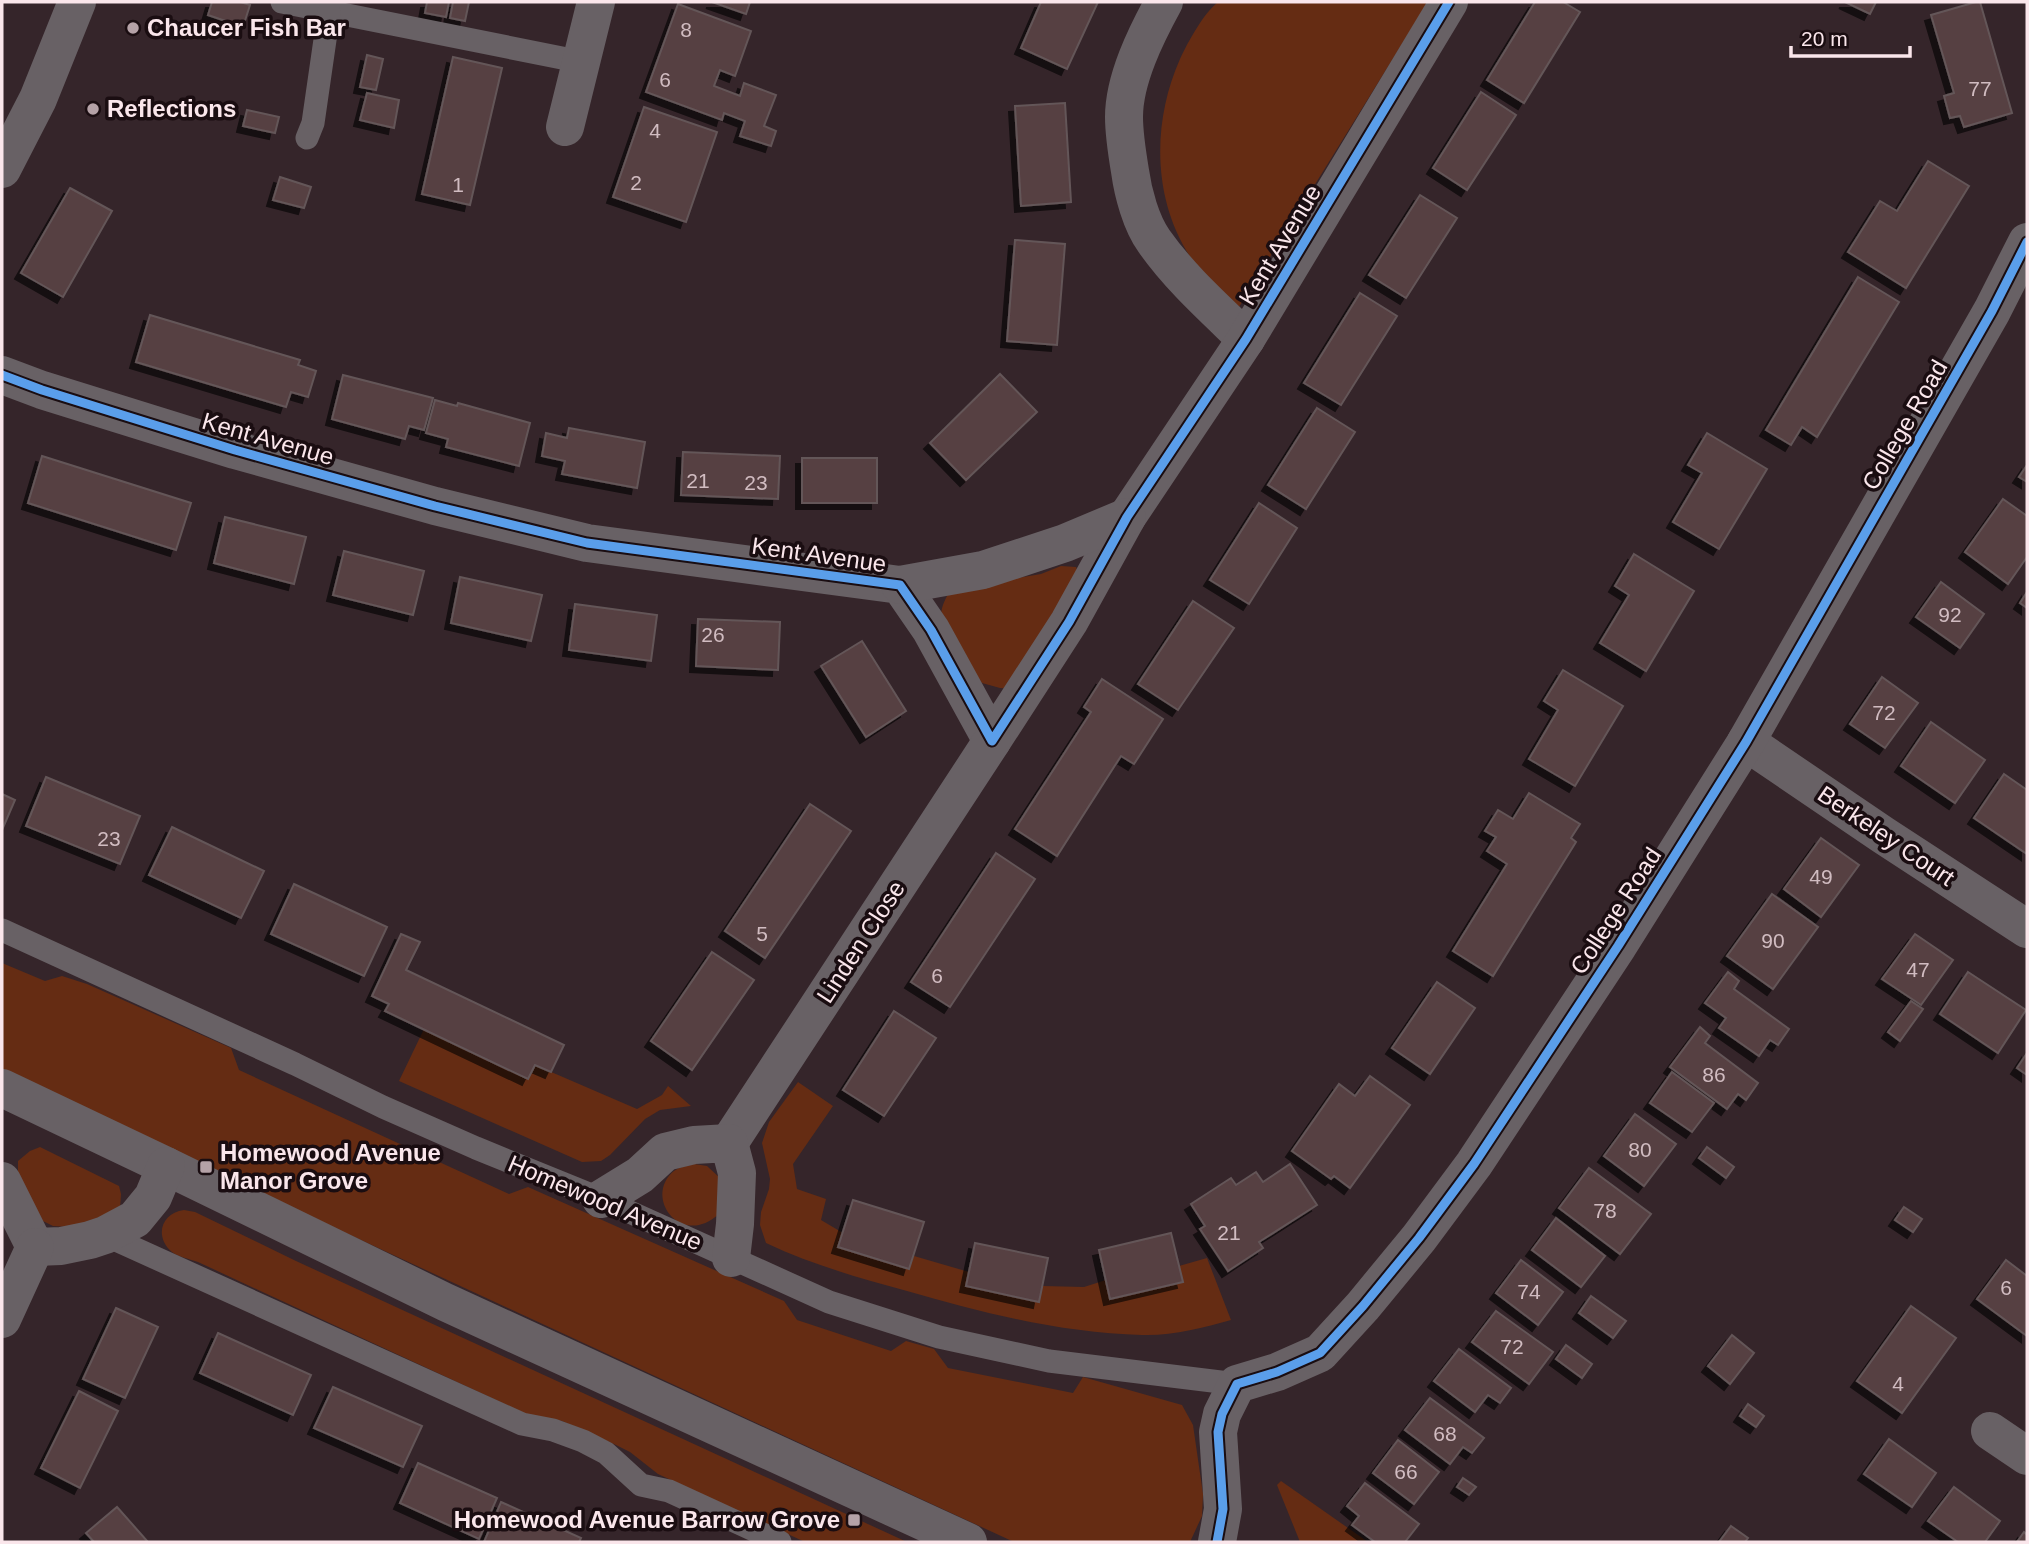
<svg xmlns="http://www.w3.org/2000/svg" width="2029" height="1544" viewBox="0 0 2029 1544" font-family="Arial,sans-serif">
<style>
.green{fill:#652c13}
.building{fill:#573f42;stroke:#645658;stroke-width:2;filter:url(#shadow)}
.lines{fill:none;stroke-linecap:round;stroke-linejoin:round}
.lane{stroke:#686165;stroke-width:23}
.street{stroke:#686165;stroke-width:38}
.cycleway-casing{stroke:#1a0d11;stroke-width:13}
.cycleway{stroke:#5a9eea;stroke-width:9}
.poi-dot{fill:#b5a2a7;stroke:#1a0d11;stroke-width:2.5}
.labels{text-anchor:middle;stroke-width:7;stroke-linejoin:round;paint-order:stroke}
.number-label{font-size:21px;fill:#d1bcc1}
.poi-label{font-size:24px;font-weight:bold;fill:#fae6eb;stroke:#1a0d11;text-anchor:start}
.street-label{font-size:24px;fill:#fae6eb;stroke:#1a0d11}
</style>
<defs>
<filter id="shadow"><feDropShadow dx="-6" dy="6" stdDeviation="0" flood-color="#0009"/></filter>
</defs>
<rect width="100%" height="100%" fill="#35252a"/>
<g class="green">
<path d="M 1218,2 L 1428,2 L 1239,307 C 1228,298 1215,290 1206,280 C 1200,274 1196,265 1191,258 C 1152,199 1152,122 1180,59 C 1188,42 1203,14 1218,2 Z"/>
<path d="M 1061,566 L 1076,567 L 1080,578 L 1014,689 L 1000,688 L 982,683 C 974,671 944,632 942,621 C 939,610 945,599 951,589 L 1041,574 Z"/>
<path d="M 2,963 L 45,981 L 62,976 L 87,984 L 231,1048 L 239,1070 L 509,1194 L 528,1187 L 784,1301 L 797,1320 L 891,1351 L 906,1341 L 934,1349 L 948,1368 L 1073,1393 L 1083,1377 L 1182,1405 L 1193,1425 L 1203,1494 L 1202,1516 L 1190,1542 L 1014,1542 L 2,1074 Z"/>
<path d="M 424,1029 L 535,1065 L 637,1109 L 662,1095 L 668,1086 L 691,1106 L 660,1110 L 645,1119 L 610,1155 L 601,1161 L 582,1162 L 399,1081 Z"/>
<path d="M 798,1082 L 833,1106 L 793,1164 L 797,1189 L 826,1199 L 821,1220 L 843,1233 L 839,1247 L 909,1269 L 914,1256 L 969,1272 L 967,1287 L 1038,1302 L 1042,1286 L 1084,1287 L 1106,1280 L 1183,1281 L 1179,1266 L 1207,1258 L 1231,1320 C 1203,1328 1172,1336 1142,1335 C 1062,1333 983,1313 907,1291 C 859,1278 810,1264 766,1243 L 760,1225 L 761,1212 L 769,1189 L 770,1179 L 762,1143 L 769,1122 Z"/>
<path d="M 40,1147 L 119,1186 L 121,1194 L 120,1209 L 82,1228 L 53,1226 L 43,1221 L 18,1176 L 18,1161 L 30,1151 Z"/>
<path d="M 694,1164 L 707,1166 L 721,1179 L 719,1214 C 680,1249 643,1196 674,1171 C 679,1167 687,1166 694,1164 Z"/>
<path d="M 184,1210 L 195,1212 L 296,1261 L 907,1542 L 805,1542 L 658,1474 L 630,1452 L 616,1445 L 562,1421 L 526,1414 L 198,1262 C 190,1259 178,1257 172,1252 C 154,1237 161,1213 184,1210 Z"/>
<path d="M 1281,1481 L 1368,1542 L 1300,1542 L 1277,1485 Z"/>
</g>
<g class="building">
<path d="M 212,2 L 240,2 L 250,5 L 243,27 L 208,15 Z"/>
<path d="M 427,2 L 449,2 L 446,17 L 425,13 Z"/>
<path d="M 453,2 L 469,2 L 465,21 L 450,18 Z"/>
<path d="M 712,2 L 750,2 L 746,14 Z"/>
<path d="M 1041,2 L 1098,2 L 1067,69 L 1021,48 Z"/>
<path d="M 1535,2 L 1563,2 L 1580,12 L 1524,103 L 1487,80 Z"/>
<path d="M 1845,2 L 1876,2 L 1870,14 Z"/>
<path d="M 1976,2 L 1980,2 L 2012,113 L 1964,127 L 1960,116 L 1950,118 L 1944,96 L 1954,93 L 1931,15 Z"/>
<path d="M 678,4 L 751,31 L 735,76 L 720,70 L 714,86 L 740,96 L 744,83 L 776,95 L 764,126 L 776,131 L 771,146 L 740,136 L 745,121 L 724,113 L 722,120 L 646,92 Z"/>
<path d="M 367,55 L 383,59 L 376,90 L 360,87 Z"/>
<path d="M 453,57 L 502,68 L 470,205 L 422,194 Z"/>
<path d="M 1481,92 L 1516,115 L 1467,190 L 1433,168 Z"/>
<path d="M 367,93 L 399,100 L 394,128 L 360,120 Z"/>
<path d="M 1065,103 L 1071,202 L 1021,206 L 1015,106 Z"/>
<path d="M 644,107 L 717,132 L 686,222 L 613,197 Z"/>
<path d="M 247,110 L 279,117 L 275,133 L 243,126 Z"/>
<path d="M 1928,161 L 1969,186 L 1906,288 L 1848,252 L 1880,201 L 1897,211 Z"/>
<path d="M 280,177 L 311,187 L 304,208 L 273,200 Z"/>
<path d="M 70,188 L 112,211 L 63,297 L 21,273 Z"/>
<path d="M 1420,195 L 1457,218 L 1406,298 L 1369,275 Z"/>
<path d="M 1015,240 L 1065,244 L 1057,345 L 1007,341 Z"/>
<path d="M 1858,277 L 1899,302 L 1817,437 L 1802,427 L 1791,445 L 1766,430 Z"/>
<path d="M 1360,293 L 1397,316 L 1341,405 L 1304,383 Z"/>
<path d="M 150,315 L 300,360 L 298,365 L 316,371 L 308,397 L 291,392 L 286,407 L 136,362 Z"/>
<path d="M 1000,374 L 1037,412 L 966,480 L 930,443 Z"/>
<path d="M 343,375 L 433,398 L 424,430 L 409,426 L 405,439 L 332,419 Z"/>
<path d="M 435,400 L 457,406 L 458,403 L 530,423 L 519,466 L 446,447 L 448,439 L 426,433 Z"/>
<path d="M 1317,408 L 1355,432 L 1306,509 L 1268,485 Z"/>
<path d="M 569,428 L 645,442 L 637,488 L 562,474 L 565,461 L 542,456 L 546,433 L 567,438 Z"/>
<path d="M 1707,433 L 1767,469 L 1719,549 L 1673,522 L 1702,473 L 1688,465 Z"/>
<path d="M 683,452 L 780,456 L 778,499 L 681,495 Z"/>
<path d="M 42,456 L 191,503 L 176,550 L 28,503 Z"/>
<rect x="802" y="458" width="75" height="45"/>
<path d="M 2027,465 L 2027,482 L 2019,477 Z"/>
<path d="M 2003,499 L 2027,516 L 2027,557 L 2008,584 L 1965,552 Z"/>
<path d="M 1259,503 L 1297,528 L 1249,604 L 1210,580 Z"/>
<path d="M 225,517 L 306,537 L 294,584 L 214,563 Z"/>
<path d="M 344,551 L 424,571 L 413,615 L 333,595 Z"/>
<path d="M 1634,554 L 1694,591 L 1646,671 L 1600,643 L 1629,595 L 1615,586 Z"/>
<path d="M 460,577 L 542,595 L 531,641 L 451,623 Z"/>
<path d="M 1941,582 L 1984,614 L 1960,648 L 1916,617 Z"/>
<path d="M 2027,592 L 2027,608 L 2020,603 Z"/>
<path d="M 1193,601 L 1234,628 L 1178,710 L 1138,684 Z"/>
<path d="M 575,604 L 657,615 L 651,661 L 569,650 Z"/>
<path d="M 698,619 L 780,622 L 778,670 L 696,666 Z"/>
<path d="M 862,641 L 906,711 L 866,737 L 821,666 Z"/>
<path d="M 1563,670 L 1623,706 L 1575,786 L 1529,759 L 1558,710 L 1544,701 Z"/>
<path d="M 1882,677 L 1918,703 L 1885,748 L 1850,724 Z"/>
<path d="M 1102,679 L 1163,719 L 1134,764 L 1121,756 L 1057,856 L 1015,829 L 1091,712 L 1084,707 Z"/>
<path d="M 1931,722 L 1985,760 L 1955,803 L 1901,766 Z"/>
<path d="M 2004,774 L 2027,790 L 2027,854 L 1974,818 Z"/>
<path d="M 46,777 L 140,816 L 120,864 L 26,826 Z"/>
<path d="M 1529,793 L 1580,824 L 1571,838 L 1576,842 L 1493,976 L 1453,951 L 1507,864 L 1487,851 L 1496,837 L 1485,831 L 1498,810 L 1513,819 Z"/>
<path d="M 2,794 L 15,800 L 2,830 Z"/>
<path d="M 810,804 L 851,831 L 765,958 L 725,931 Z"/>
<path d="M 172,827 L 264,871 L 241,918 L 149,875 Z"/>
<path d="M 1821,838 L 1859,865 L 1821,917 L 1784,889 Z"/>
<path d="M 996,853 L 1035,879 L 950,1007 L 911,982 Z"/>
<path d="M 294,884 L 387,927 L 364,976 L 271,934 Z"/>
<path d="M 1772,894 L 1818,927 L 1773,989 L 1727,956 Z"/>
<path d="M 401,934 L 420,942 L 406,970 L 564,1045 L 551,1072 L 535,1065 L 528,1079 L 385,1011 L 389,1004 L 372,996 Z"/>
<path d="M 1915,934 L 1953,960 L 1921,1005 L 1882,979 Z"/>
<path d="M 712,952 L 754,980 L 692,1070 L 651,1041 Z"/>
<path d="M 1728,972 L 1739,981 L 1734,989 L 1789,1029 L 1778,1045 L 1770,1040 L 1759,1056 L 1719,1028 L 1726,1018 L 1705,1003 Z"/>
<path d="M 1968,972 L 2026,1010 L 1998,1053 L 1940,1014 Z"/>
<path d="M 1437,982 L 1475,1008 L 1430,1074 L 1392,1048 Z"/>
<path d="M 1911,1001 L 1923,1009 L 1900,1041 L 1888,1032 Z"/>
<path d="M 894,1011 L 936,1038 L 884,1116 L 843,1090 Z"/>
<path d="M 1700,1027 L 1710,1036 L 1705,1043 L 1758,1083 L 1746,1100 L 1738,1094 L 1727,1109 L 1670,1067 Z"/>
<path d="M 2027,1053 L 2027,1075 L 2017,1068 Z"/>
<path d="M 1672,1072 L 1714,1103 L 1692,1132 L 1650,1103 Z"/>
<path d="M 1370,1076 L 1410,1105 L 1350,1188 L 1334,1176 L 1331,1179 L 1292,1151 L 1339,1084 L 1355,1096 Z"/>
<path d="M 1635,1114 L 1676,1144 L 1644,1186 L 1604,1156 Z"/>
<path d="M 1707,1147 L 1734,1167 L 1726,1178 L 1699,1158 Z"/>
<path d="M 1290,1164 L 1317,1205 L 1259,1242 L 1263,1248 L 1228,1271 L 1200,1229 L 1205,1226 L 1191,1204 L 1231,1178 L 1236,1185 L 1256,1172 L 1263,1182 Z"/>
<path d="M 1589,1168 L 1651,1214 L 1620,1254 L 1559,1208 Z"/>
<path d="M 853,1200 L 924,1222 L 909,1269 L 838,1247 Z"/>
<path d="M 1904,1207 L 1922,1219 L 1913,1232 L 1895,1220 Z"/>
<path d="M 1556,1218 L 1605,1256 L 1581,1287 L 1532,1250 Z"/>
<path d="M 1171,1233 L 1183,1282 L 1110,1299 L 1099,1250 Z"/>
<path d="M 975,1243 L 1048,1258 L 1039,1302 L 966,1286 Z"/>
<path d="M 1521,1260 L 1563,1292 L 1538,1325 L 1496,1293 Z"/>
<path d="M 2006,1260 L 2027,1276 L 2027,1336 L 1977,1299 Z"/>
<path d="M 1591,1296 L 1626,1321 L 1613,1338 L 1579,1313 Z"/>
<path d="M 1911,1306 L 1956,1338 L 1902,1413 L 1857,1381 Z"/>
<path d="M 116,1308 L 158,1327 L 125,1398 L 83,1379 Z"/>
<path d="M 1496,1311 L 1553,1352 L 1529,1384 L 1472,1342 Z"/>
<path d="M 218,1333 L 311,1375 L 293,1415 L 200,1373 Z"/>
<path d="M 1732,1335 L 1754,1353 L 1730,1384 L 1708,1366 Z"/>
<path d="M 1566,1345 L 1592,1364 L 1582,1378 L 1556,1359 Z"/>
<path d="M 1459,1349 L 1511,1388 L 1500,1403 L 1488,1395 L 1475,1412 L 1434,1381 Z"/>
<path d="M 333,1387 L 422,1426 L 403,1467 L 314,1428 Z"/>
<path d="M 79,1391 L 118,1411 L 80,1488 L 41,1468 Z"/>
<path d="M 1430,1398 L 1484,1438 L 1472,1453 L 1463,1447 L 1450,1464 L 1405,1430 Z"/>
<path d="M 1748,1404 L 1764,1416 L 1756,1427 L 1740,1416 Z"/>
<path d="M 1889,1439 L 1936,1473 L 1912,1507 L 1864,1474 Z"/>
<path d="M 1398,1440 L 1439,1472 L 1414,1504 L 1373,1473 Z"/>
<path d="M 418,1463 L 497,1498 L 479,1539 L 400,1503 Z"/>
<path d="M 1463,1478 L 1476,1487 L 1469,1495 L 1457,1487 Z"/>
<path d="M 1365,1483 L 1419,1524 L 1405,1542 L 1375,1542 L 1352,1525 L 1359,1516 L 1347,1506 Z"/>
<path d="M 1954,1487 L 2000,1521 L 1985,1542 L 1958,1542 L 1928,1521 Z"/>
<path d="M 501,1502 L 581,1538 L 579,1542 L 484,1542 Z"/>
<path d="M 117,1507 L 148,1542 L 94,1542 L 86,1533 Z"/>
<path d="M 1731,1526 L 1748,1538 L 1745,1542 L 1719,1542 Z"/>
<path d="M 2024,1532 L 2027,1535 L 2027,1542 L 2017,1542 Z"/>
</g>
<g class="lines">
<g class="lane">
<path d="M 282,2 L 582,62"/>
<path d="M 307,138 L 313,123 L 329,12"/>
<path d="M 2,930 L 295,1064 L 383,1107 L 476,1148 L 601,1199 L 829,1302 L 939,1337 L 1049,1361 L 1237,1384"/>
<path d="M 105,1235 L 522,1424 L 553,1430 L 583,1441 L 606,1453 L 641,1485 L 669,1491 L 780,1542"/>
</g>
<g class="street">
<path d="M 1164,2 C 1146,35 1124,79 1124,117 C 1124,135 1127,153 1130,171 C 1133,193 1141,223 1154,241 C 1180,278 1214,308 1246,339"/>
<path d="M 565,127 L 596,2"/>
<path d="M 2,169 L 38,99 L 77,2"/>
<path d="M 2,375 L 42,390 L 235,450 L 435,506 L 587,543 L 900,585 L 931,630 L 992,741 L 1069,622 L 1127,517 L 1246,339 L 1449,2"/>
<path d="M 900,585 L 983,570 L 1065,543 L 1127,517"/>
<path d="M 1746,742 L 1883,835 L 2027,929"/>
<path d="M 2,1088 L 166,1166 L 445,1302 L 968,1542"/>
<path d="M 729,1143 L 992,741"/>
<path d="M 2,1181 L 35,1247 L 61,1246 L 90,1240 L 105,1235 L 135,1219 L 153,1197 L 166,1166"/>
<path d="M 601,1199 L 640,1175 L 665,1152 L 694,1145 L 729,1143 L 737,1173 L 735,1224 L 731,1258"/>
<path d="M 2,1319 L 35,1247"/>
<path d="M 1990,1431 L 2027,1456"/>
<path d="M 1217,1542 L 1223,1509 L 1218,1432 L 1222,1414 L 1237,1384 L 1277,1372 L 1320,1353 L 1363,1306 L 1419,1238 L 1474,1164 L 1618,946 L 1746,742 L 1992,311 L 2027,242"/>
</g>
<defs>
<g id="cycleway">
<path d="M 2,375 L 42,390 L 235,450 L 435,506 L 587,543 L 900,585 L 931,630 L 992,741 L 1069,622 L 1127,517 L 1246,339 L 1449,2"/>
<path d="M 1217,1542 L 1223,1509 L 1218,1432 L 1222,1414 L 1237,1384 L 1277,1372 L 1320,1353 L 1363,1306 L 1419,1238 L 1474,1164 L 1618,946 L 1746,742 L 1992,311 L 2027,242"/>
</g>
</defs>
<use href="#cycleway" class="cycleway-casing"/>
<use href="#cycleway" class="cycleway"/>
</g>
<g class="poi-dot">
<circle cx="133" cy="28" r="7"/>
<circle cx="93" cy="109" r="7"/>
<rect x="199" y="1160" width="14" height="14" rx="3.5"/>
<rect x="847" y="1513" width="14" height="14" rx="3.5"/>
</g>
<g class="labels">
<g class="number-label">
<text x="686" y="37">8</text>
<text x="665" y="87">6</text>
<text x="1980" y="96">77</text>
<text x="655" y="138">4</text>
<text x="636" y="190">2</text>
<text x="458" y="192">1</text>
<text x="698" y="488">21</text>
<text x="756" y="490">23</text>
<text x="1950" y="622">92</text>
<text x="713" y="642">26</text>
<text x="1884" y="720">72</text>
<text x="109" y="846">23</text>
<text x="1821" y="884">49</text>
<text x="762" y="941">5</text>
<text x="1773" y="948">90</text>
<text x="1918" y="977">47</text>
<text x="937" y="983">6</text>
<text x="1714" y="1082">86</text>
<text x="1640" y="1157">80</text>
<text x="1605" y="1218">78</text>
<text x="1229" y="1240">21</text>
<text x="2006" y="1295">6</text>
<text x="1529" y="1299">74</text>
<text x="1512" y="1354">72</text>
<text x="1898" y="1391">4</text>
<text x="1445" y="1441">68</text>
<text x="1406" y="1479">66</text>
</g>
<g class="poi-label">
<text x="147" y="36">Chaucer Fish Bar</text>
<text x="107" y="117">Reflections</text>
<text x="220" y="1161">Homewood Avenue<tspan x="220" dy="28">Manor Grove</tspan></text>
<text x="840" y="1528" text-anchor="end">Homewood Avenue Barrow Grove</text>
</g>
<g class="street-label">
<text transform="translate(1280 245) rotate(-59)" y="8">Kent Avenue</text>
<text transform="translate(1905 425) rotate(-60)" y="8">College Road</text>
<text transform="translate(268 439) rotate(16)" y="8">Kent Avenue</text>
<text transform="translate(819 555) rotate(8)" y="8">Kent Avenue</text>
<text transform="translate(1886 836) rotate(34)" y="8">Berkeley Court</text>
<text transform="translate(1616 911) rotate(-57)" y="8">College Road</text>
<text transform="translate(861 942) rotate(-57)" y="8">Linden Close</text>
<text transform="translate(605 1203) rotate(23)" y="8">Homewood Avenue</text>
</g>
</g>
<rect width="2029" height="1544" fill="none" stroke="#fae6eb" stroke-width="7"/>
<path d="M1791 46v10h119v-10" fill="none" stroke="#fae6eb" stroke-width="3.5"/>
<text x="1801" y="46" font-size="21" fill="#fae6eb" stroke="#1a0d11" stroke-width="5" paint-order="stroke">20 m</text>
</svg>
